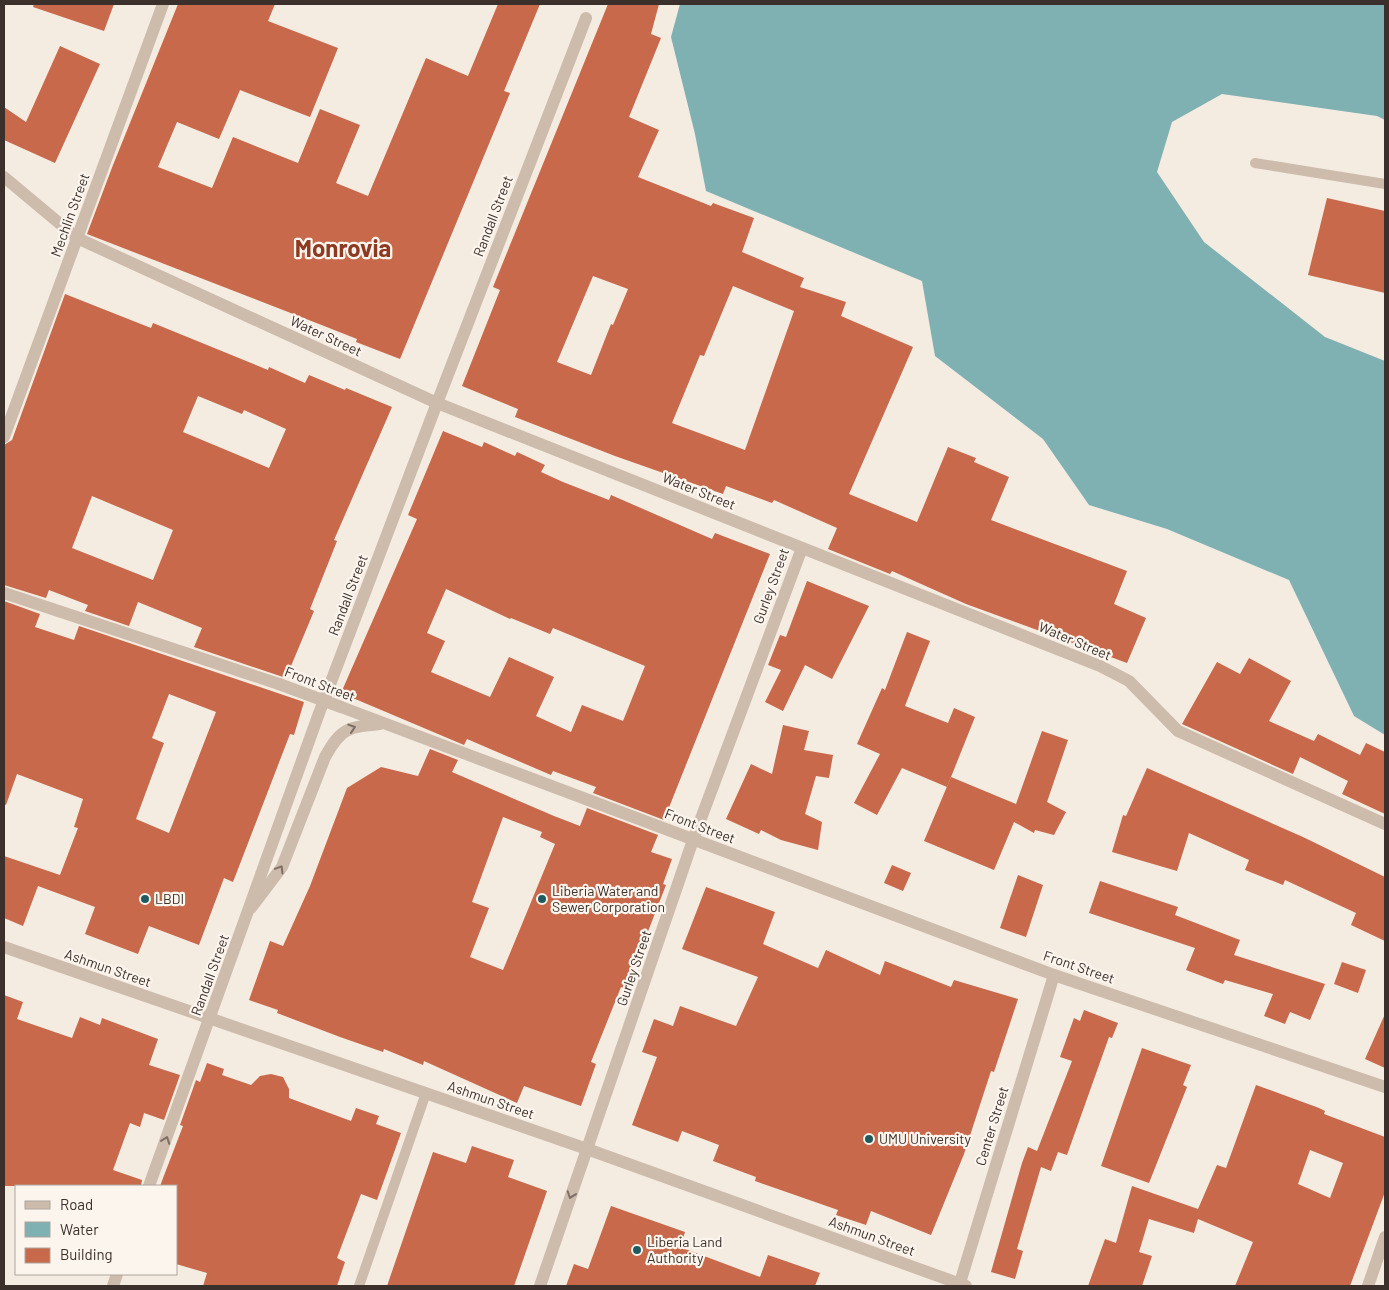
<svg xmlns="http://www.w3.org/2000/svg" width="1389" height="1290" viewBox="0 0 1389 1290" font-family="Barlow,sans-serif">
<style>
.water{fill:#7fb0b2}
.building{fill:#c8694b;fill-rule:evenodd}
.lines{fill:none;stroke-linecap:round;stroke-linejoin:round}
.service{stroke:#cdbbac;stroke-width:10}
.minor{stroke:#cdbbac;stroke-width:12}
.tertiary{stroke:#cdbbac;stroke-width:12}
.minor-bridge{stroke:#cdbbac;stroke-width:12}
.oneway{stroke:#7d6f65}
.poi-dot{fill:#1f5a5e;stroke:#fbf5ee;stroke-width:2}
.labels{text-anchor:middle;stroke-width:4.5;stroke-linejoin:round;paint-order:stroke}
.street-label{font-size:14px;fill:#3b302b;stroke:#fbf5ee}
.poi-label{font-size:14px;fill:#3b302b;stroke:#fbf5ee;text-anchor:start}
.town-label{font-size:24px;font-weight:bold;fill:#8c3b22;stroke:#fbf5ee}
</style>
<rect width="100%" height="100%" fill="#f4ebe1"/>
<path class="water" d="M 680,4 L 1385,4 L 1385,120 L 1377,116 L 1222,94 L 1172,122 L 1157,172 L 1204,242 L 1325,337 L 1385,361 L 1385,735 L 1354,716 L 1289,580 L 1167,529 L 1089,505 L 1043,439 L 935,356 L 922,281 L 706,191 L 695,134 L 671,37 Z"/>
<g class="building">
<path d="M 34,4 L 114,4 L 104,31 L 33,7 Z"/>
<path d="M 178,4 L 275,4 L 268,21 L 338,48 L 310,117 L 240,90 L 219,139 L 177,122 L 158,167 L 212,188 L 233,137 L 298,163 L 320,109 L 360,125 L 336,183 L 368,196 L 426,58 L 468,76 L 498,4 L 540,4 L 504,91 L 510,93 L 400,359 L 356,342 L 357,339 L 319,324 L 87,234 L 113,165 Z"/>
<path d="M 608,4 L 659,4 L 651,34 L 661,38 L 629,117 L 659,130 L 638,177 L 711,206 L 713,203 L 754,218 L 742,252 L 804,278 L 800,287 L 846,302 L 841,316 L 913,347 L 849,494 L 917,522 L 948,447 L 976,458 L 974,462 L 1009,477 L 991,520 L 1127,571 L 1114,604 L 1146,618 L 1127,663 L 966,604 L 892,571 L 890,574 L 828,549 L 837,528 L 774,500 L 772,503 L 726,486 L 723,494 L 615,456 L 515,417 L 518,409 L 462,386 L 500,290 L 493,287 ZM 593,276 L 628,289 L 613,325 L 611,324 L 591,375 L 557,362 ZM 733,286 L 794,311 L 745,450 L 672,423 L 700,355 L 704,356 Z"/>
<path d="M 60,46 L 100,64 L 55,163 L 4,140 L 4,107 L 26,122 Z"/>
<path d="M 1327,198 L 1385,211 L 1385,293 L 1308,275 Z"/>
<path d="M 65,294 L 151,328 L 153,323 L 268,370 L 269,367 L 305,383 L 309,375 L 345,390 L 346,388 L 392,407 L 334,540 L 337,541 L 310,609 L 314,611 L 286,678 L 194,647 L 202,628 L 138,602 L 129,626 L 85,611 L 88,605 L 49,590 L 46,598 L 4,585 L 4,445 L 12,440 ZM 198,396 L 242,414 L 244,410 L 286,429 L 269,468 L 183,432 ZM 92,496 L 173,530 L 153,580 L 72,548 Z"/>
<path d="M 443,431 L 482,447 L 484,442 L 515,456 L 517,452 L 545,465 L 541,472 L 563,482 L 609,500 L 611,495 L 712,539 L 715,533 L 770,554 L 664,820 L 593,793 L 596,787 L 553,771 L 551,775 L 467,739 L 464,745 L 341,693 L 417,519 L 408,515 ZM 446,589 L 510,619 L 511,618 L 550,634 L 553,628 L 645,666 L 623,721 L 582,705 L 571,732 L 536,716 L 554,677 L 509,657 L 490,697 L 431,672 L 445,641 L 427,633 Z"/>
<path d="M 807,581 L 869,606 L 832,679 L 805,665 L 783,711 L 765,702 L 781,670 L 768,665 L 780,635 L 786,637 Z"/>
<path d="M 4,601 L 40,614 L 35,627 L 74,640 L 79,626 L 304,702 L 294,735 L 290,734 L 233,882 L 224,878 L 199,945 L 149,926 L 138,954 L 85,934 L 95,907 L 38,886 L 23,926 L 4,918 L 4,856 L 60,875 L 78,828 L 74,827 L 83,799 L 17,774 L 6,805 L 4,804 ZM 169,694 L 216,712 L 169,833 L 136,819 L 164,743 L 152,738 Z"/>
<path d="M 907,632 L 930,641 L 905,706 L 948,723 L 954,708 L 975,717 L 947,787 L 902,768 L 877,815 L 854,803 L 880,754 L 857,744 L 882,688 L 885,690 Z"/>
<path d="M 1249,658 L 1291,681 L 1269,721 L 1314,741 L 1318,734 L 1360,755 L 1366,743 L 1385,752 L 1385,814 L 1342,794 L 1348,781 L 1300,757 L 1293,774 L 1182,724 L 1217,662 L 1240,674 Z"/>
<path d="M 783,725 L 809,731 L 804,750 L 833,755 L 829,778 L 816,776 L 805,814 L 822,822 L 818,850 L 781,840 L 761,830 L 759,834 L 726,819 L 751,764 L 772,774 Z"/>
<path d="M 1042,731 L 1068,740 L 1047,802 L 1066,812 L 1054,835 L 1035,830 L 1034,833 L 1014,822 L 994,870 L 924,841 L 951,777 L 1016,804 Z"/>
<path d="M 430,749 L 458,760 L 452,772 L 554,816 L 580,826 L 587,808 L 658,835 L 651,852 L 672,859 L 663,884 L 666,885 L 647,934 L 645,934 L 625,989 L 621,987 L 591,1062 L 596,1064 L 581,1106 L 524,1086 L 517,1103 L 424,1061 L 423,1065 L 384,1049 L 383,1052 L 340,1037 L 277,1013 L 278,1010 L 249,1000 L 270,941 L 283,946 L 310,886 L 347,788 L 381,767 L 418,776 ZM 503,817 L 542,832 L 540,837 L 555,844 L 503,970 L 470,957 L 489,908 L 472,902 Z"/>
<path d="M 1147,768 L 1303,837 L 1385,877 L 1385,941 L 1351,925 L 1356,913 L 1285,880 L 1283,885 L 1245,870 L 1249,860 L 1189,833 L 1177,871 L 1112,852 L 1123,815 L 1126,816 Z"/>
<path d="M 892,865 L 911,873 L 903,891 L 884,883 Z"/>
<path d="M 1018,875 L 1043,885 L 1026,937 L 1000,928 Z"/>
<path d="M 1100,881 L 1178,907 L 1175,915 L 1240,940 L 1234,955 L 1325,984 L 1310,1020 L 1290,1012 L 1285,1024 L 1264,1016 L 1273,994 L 1225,980 L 1223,984 L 1186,970 L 1195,948 L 1089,913 Z"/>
<path d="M 706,887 L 775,912 L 763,944 L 818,968 L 826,950 L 880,975 L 885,961 L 951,987 L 954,980 L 1018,999 L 994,1072 L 991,1071 L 964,1154 L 931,1235 L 871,1211 L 866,1225 L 836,1215 L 838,1210 L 755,1181 L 756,1177 L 713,1161 L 719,1145 L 682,1131 L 678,1142 L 632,1125 L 657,1057 L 642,1052 L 654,1019 L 673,1026 L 680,1006 L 736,1026 L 758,977 L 682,949 Z"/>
<path d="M 1342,962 L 1366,970 L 1358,993 L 1334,984 Z"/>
<path d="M 4,995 L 23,1002 L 17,1019 L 72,1038 L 80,1017 L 100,1025 L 102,1018 L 158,1039 L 149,1065 L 180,1075 L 164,1120 L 144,1113 L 140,1127 L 130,1123 L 113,1170 L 142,1180 L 141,1186 L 4,1186 Z"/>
<path d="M 1084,1010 L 1118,1023 L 1112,1038 L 1109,1037 L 1067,1155 L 1058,1152 L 1051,1171 L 1041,1167 L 1017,1249 L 1023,1251 L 1015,1279 L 991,1272 L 1022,1163 L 1028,1147 L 1037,1151 L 1072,1061 L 1060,1057 L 1074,1018 L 1080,1021 Z"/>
<path d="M 1385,1014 L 1385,1068 L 1365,1059 Z"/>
<path d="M 1142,1048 L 1191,1065 L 1183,1085 L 1187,1087 L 1149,1183 L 1101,1166 Z"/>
<path d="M 207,1063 L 224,1069 L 222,1075 L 251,1085 L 260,1076 L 271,1074 L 283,1077 L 289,1089 L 289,1098 L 351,1121 L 356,1108 L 379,1116 L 376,1124 L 401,1133 L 377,1200 L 361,1194 L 337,1258 L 345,1262 L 337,1286 L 203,1286 L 207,1273 L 176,1264 L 176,1186 L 160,1186 L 183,1126 L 180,1125 L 196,1080 L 200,1082 Z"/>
<path d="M 1256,1085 L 1319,1108 L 1325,1111 L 1324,1114 L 1385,1137 L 1385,1192 L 1350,1286 L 1235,1286 L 1253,1242 L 1198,1219 L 1194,1233 L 1149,1219 L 1139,1252 L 1152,1256 L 1142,1286 L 1088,1286 L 1105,1239 L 1116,1243 L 1132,1186 L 1198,1209 L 1217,1165 L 1226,1168 ZM 1310,1150 L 1343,1163 L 1330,1198 L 1298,1184 Z"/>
<path d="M 472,1146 L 514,1160 L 508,1177 L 547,1191 L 514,1286 L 387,1286 L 433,1152 L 466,1163 Z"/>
<path d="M 611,1206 L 685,1232 L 680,1247 L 760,1277 L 768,1255 L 820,1273 L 815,1286 L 566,1286 L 574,1264 L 588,1269 Z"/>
</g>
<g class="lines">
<g class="service">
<path d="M 1255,163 L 1385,184"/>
<path d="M 359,1286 L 426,1093"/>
</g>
<g class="minor">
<path d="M 437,403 L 586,18"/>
<path d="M 4,593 L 279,684"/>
<path d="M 341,707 L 1054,975 L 1385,1087"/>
<path d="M 251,908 L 282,867 L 325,757 C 341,728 348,727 380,724"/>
<path d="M 4,947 L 587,1149 L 966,1286"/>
<path d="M 540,1286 L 693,840 L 802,548"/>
<path d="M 959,1286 L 1054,975"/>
<path d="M 1368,1286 L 1385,1237"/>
</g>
<g class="tertiary">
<path d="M 4,177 L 77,238 L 437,403 L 1100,666 L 1129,681 L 1178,731 L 1385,824"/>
<path d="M 4,437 L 163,4"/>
<path d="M 149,1186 L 318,716 L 437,403"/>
<path d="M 113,1286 L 117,1274"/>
</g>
<path class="minor-bridge" d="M 279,684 L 341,707"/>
</g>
<defs><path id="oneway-chevron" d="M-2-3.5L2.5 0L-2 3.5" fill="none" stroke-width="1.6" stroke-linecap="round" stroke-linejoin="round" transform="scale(1.25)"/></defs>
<g class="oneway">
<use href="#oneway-chevron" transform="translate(352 728) rotate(-18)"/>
<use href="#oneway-chevron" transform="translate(280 869) rotate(-59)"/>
<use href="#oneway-chevron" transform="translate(166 1140) rotate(-70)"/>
<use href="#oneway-chevron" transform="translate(571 1195) rotate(109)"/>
</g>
<g class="poi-dot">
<circle cx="145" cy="899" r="5"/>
<circle cx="542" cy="899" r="5"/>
<circle cx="869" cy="1139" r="5"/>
<circle cx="637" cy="1250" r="5"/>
</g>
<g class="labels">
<g class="street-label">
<text transform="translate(70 215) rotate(-70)" y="5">Mechlin Street</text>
<text transform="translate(493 216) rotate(-69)" y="5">Randall Street</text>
<text transform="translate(326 336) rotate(25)" y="5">Water Street</text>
<text transform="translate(699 491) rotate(22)" y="5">Water Street</text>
<text transform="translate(771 586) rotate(-70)" y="5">Gurley Street</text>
<text transform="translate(348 595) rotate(-69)" y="5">Randall Street</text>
<text transform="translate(1075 641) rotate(23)" y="5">Water Street</text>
<text transform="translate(320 684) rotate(21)" y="5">Front Street</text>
<text transform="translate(700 826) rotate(21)" y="5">Front Street</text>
<text transform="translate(1079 967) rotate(19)" y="5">Front Street</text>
<text transform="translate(108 968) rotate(19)" y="5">Ashmun Street</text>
<text transform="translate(634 968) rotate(-71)" y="5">Gurley Street</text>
<text transform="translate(210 975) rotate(-70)" y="5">Randall Street</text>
<text transform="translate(491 1100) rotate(19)" y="5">Ashmun Street</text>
<text transform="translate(992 1126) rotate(-73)" y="5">Center Street</text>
<text transform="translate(872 1236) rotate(20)" y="5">Ashmun Street</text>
</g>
<g class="poi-label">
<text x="552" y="896">Liberia Water and<tspan x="552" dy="16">Sewer Corporation</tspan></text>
<text x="155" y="904">LBDI</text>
<text x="879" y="1144">UMU University</text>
<text x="647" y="1247">Liberia Land<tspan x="647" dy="16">Authority</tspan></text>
</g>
<g class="town-label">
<text x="343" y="257">Monrovia</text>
</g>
</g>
<rect width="1389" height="1290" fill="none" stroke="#3b302b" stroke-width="10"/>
<rect x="15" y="1185" width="162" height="90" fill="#fbf5ee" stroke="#aea6a0"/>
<rect x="25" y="1201" width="25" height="8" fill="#cdbbac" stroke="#aea6a0"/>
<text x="60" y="1210" font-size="15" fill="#3b302b">Road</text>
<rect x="25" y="1222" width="25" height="15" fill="#7fb0b2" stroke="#aea6a0"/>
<text x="60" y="1235" font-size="15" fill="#3b302b">Water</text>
<rect x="25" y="1248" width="25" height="15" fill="#c8694b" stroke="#aea6a0"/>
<text x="60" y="1260" font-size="15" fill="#3b302b">Building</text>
</svg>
